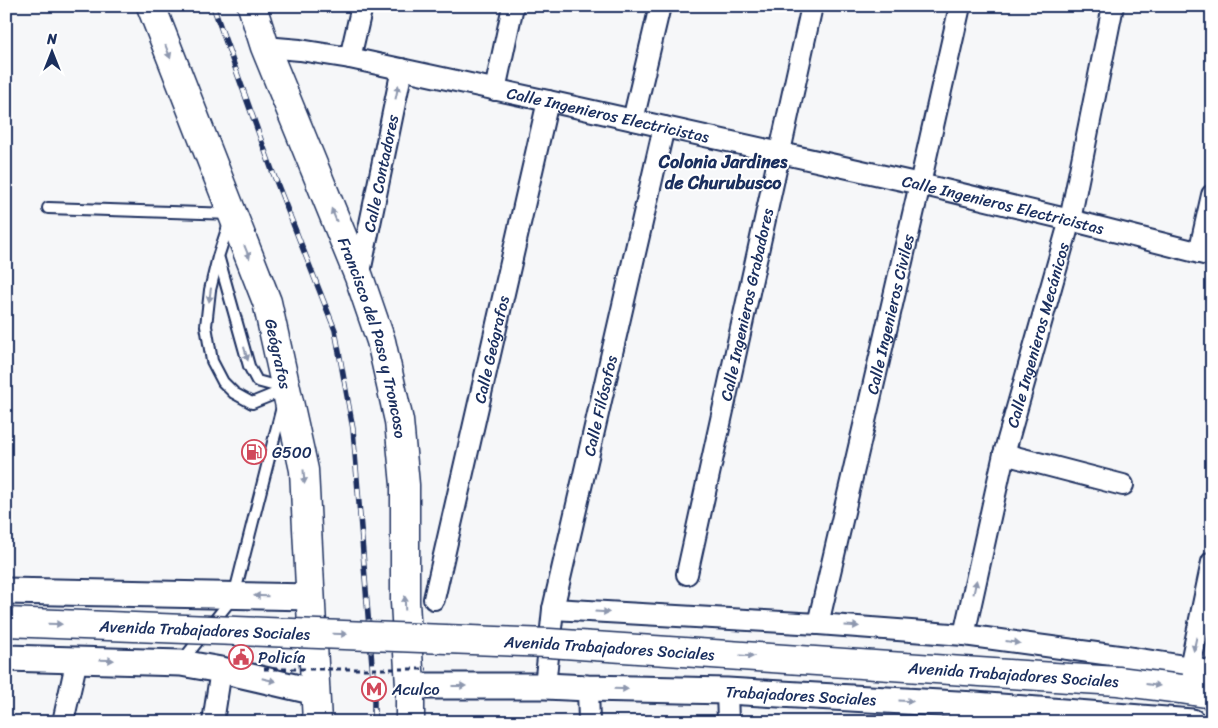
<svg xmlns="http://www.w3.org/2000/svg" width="1218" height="728" viewBox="0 0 1218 728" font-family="Sriracha,sans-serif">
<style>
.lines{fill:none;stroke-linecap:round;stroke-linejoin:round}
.service-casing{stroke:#1b2f5e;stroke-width:14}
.minor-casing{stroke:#1b2f5e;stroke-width:24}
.tertiary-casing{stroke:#1b2f5e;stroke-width:29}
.primary-casing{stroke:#1b2f5e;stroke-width:31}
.service{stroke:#fff;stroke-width:10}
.minor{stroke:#fff;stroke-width:20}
.tertiary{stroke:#fff;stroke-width:25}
.primary{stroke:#fff;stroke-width:28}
.rail-casing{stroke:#1b2f5e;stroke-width:5.5}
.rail{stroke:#fff;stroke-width:4;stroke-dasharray:11;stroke-linecap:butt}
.primary-bridge-casing{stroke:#1b2f5e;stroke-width:31;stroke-linecap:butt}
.path-bridge{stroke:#1b2f5e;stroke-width:3;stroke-dasharray:5 4;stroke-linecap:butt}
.primary-bridge{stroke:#fff;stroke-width:28}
.oneway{fill:#8d97ae}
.labels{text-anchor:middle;stroke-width:4;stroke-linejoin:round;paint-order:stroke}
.street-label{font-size:16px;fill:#1b2f5e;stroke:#fff}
.poi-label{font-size:16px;fill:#1b2f5e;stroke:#fff;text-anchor:start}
.neighbourhood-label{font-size:18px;font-weight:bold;fill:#1b2f5e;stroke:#fff}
</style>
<rect width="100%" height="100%" fill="#f6f7f9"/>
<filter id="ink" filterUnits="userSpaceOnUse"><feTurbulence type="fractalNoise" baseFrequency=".02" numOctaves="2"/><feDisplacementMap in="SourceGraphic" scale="10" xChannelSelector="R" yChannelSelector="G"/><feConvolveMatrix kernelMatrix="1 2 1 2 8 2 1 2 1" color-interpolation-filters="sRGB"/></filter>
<g filter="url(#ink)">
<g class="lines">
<defs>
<g id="service">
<path d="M 48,208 L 232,214 L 218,257 L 210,290 L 206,326 L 212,361 L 223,382 L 234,393 L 252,403 L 284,390"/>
<path d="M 219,259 L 249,366 L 257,381 L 283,388"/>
<path d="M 182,661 L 234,596 L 282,407"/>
</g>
<g id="minor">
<path id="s1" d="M 265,47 L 300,50 L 350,58 L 548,101 L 920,184 L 1070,220 L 1212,256"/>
<path d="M 350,58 L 362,6"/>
<path d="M 495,90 L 513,6"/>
<path d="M 633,120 L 660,6"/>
<path d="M 1199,253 L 1212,195"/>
<path id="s2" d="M 359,277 L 402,69"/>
<path d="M 1004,454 L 1123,485"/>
<path id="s3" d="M 687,574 L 812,6"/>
<path id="s4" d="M 434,599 L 548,101"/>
<path d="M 553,609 L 818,624 L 964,635 L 1126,657 L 1190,667 L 1212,672"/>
<path id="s5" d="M 818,624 L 920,184 L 960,6"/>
<path id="s6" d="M 964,635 L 1004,454 L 1070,220 L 1113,6"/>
<path d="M 1190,667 L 1212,562"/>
<path id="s7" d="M 545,686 L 553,609 L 664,127"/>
<path d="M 588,688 L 589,722"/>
<path d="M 727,691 L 728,722"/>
<path d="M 975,705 L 987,722"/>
<path d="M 63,722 L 77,659"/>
<path d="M 213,722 L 221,670"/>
</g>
<g id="tertiary">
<path d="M 6,591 L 310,597"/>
<path d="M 6,658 L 181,663 L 221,670 L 316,692"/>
<path id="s8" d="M 410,686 L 545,686 L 588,688 L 727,691 L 975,705 L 1192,722"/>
</g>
<g id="primary">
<path id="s9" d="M 151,6 L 267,302 L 304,470 L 317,722"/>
<path id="s10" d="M 252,6 L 265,47 L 359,277 L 381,341 L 399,421 L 405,485 L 405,602 L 410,686 L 410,722"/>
<path d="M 1181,689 L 1212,694"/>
</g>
</defs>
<use href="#service" class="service-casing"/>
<use href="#minor" class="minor-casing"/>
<use href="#tertiary" class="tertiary-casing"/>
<use href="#primary" class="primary-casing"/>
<use href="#service" class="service"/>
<use href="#minor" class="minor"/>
<use href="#tertiary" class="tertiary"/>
<use href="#primary" class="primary"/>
<defs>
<path id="rail" d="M 213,6 L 273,173 L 335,330 L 353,429 L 374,689 L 374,722"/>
</defs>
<use href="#rail" class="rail-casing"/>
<use href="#rail" class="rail"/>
<defs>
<g id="primary-bridge">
<path id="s11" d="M 6,622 L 549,643 L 1084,679 L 1118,681 L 1181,689"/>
</g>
</defs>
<use href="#primary-bridge" class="primary-bridge-casing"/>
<path class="path-bridge" d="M 264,669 L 427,669"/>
<use href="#primary-bridge" class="primary-bridge"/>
</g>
<defs><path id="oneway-solid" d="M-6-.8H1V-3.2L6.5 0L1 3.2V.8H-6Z" transform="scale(1.25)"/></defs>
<g class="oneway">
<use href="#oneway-solid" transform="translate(168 52) rotate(69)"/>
<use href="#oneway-solid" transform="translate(397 92) rotate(-78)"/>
<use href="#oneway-solid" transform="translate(334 215) rotate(-112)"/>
<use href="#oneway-solid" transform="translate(247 252) rotate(68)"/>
<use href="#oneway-solid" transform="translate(210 295) rotate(98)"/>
<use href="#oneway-solid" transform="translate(246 354) rotate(74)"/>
<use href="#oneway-solid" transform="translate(304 477) rotate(86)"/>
<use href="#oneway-solid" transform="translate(975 587) rotate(-78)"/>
<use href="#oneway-solid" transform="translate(261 596) rotate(-179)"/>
<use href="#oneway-solid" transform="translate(405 603) rotate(-92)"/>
<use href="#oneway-solid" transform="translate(602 612) rotate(3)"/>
<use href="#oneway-solid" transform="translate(55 624) rotate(2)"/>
<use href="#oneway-solid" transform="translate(852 626) rotate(4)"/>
<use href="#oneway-solid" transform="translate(340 634) rotate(2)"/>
<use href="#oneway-solid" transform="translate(1013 642) rotate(8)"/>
<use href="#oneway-solid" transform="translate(1195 644) rotate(102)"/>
<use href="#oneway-solid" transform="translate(747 656) rotate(4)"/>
<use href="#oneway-solid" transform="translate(107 660) rotate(2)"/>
<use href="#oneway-solid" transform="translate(269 680) rotate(13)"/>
<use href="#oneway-solid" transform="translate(1153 685) rotate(7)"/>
<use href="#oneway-solid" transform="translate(459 686)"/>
<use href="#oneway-solid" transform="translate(621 689) rotate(1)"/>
<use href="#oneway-solid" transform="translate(906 701) rotate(3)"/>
</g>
</g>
<defs>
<symbol id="fuel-ring" viewBox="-11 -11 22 22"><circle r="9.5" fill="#fff" stroke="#d1495b" stroke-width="1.5"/><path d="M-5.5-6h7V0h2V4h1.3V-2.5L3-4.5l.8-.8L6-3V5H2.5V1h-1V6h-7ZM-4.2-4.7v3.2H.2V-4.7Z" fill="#d1495b"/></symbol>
<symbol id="civic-ring" viewBox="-11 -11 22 22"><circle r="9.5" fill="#fff" stroke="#d1495b" stroke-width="1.5"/><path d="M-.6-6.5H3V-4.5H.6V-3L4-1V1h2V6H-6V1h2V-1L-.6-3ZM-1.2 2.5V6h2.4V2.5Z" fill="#d1495b"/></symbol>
<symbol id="metro-ring" viewBox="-11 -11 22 22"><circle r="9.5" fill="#fff" stroke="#d1495b" stroke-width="1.5"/><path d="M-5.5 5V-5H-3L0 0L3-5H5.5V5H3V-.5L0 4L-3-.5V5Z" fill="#d1495b"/></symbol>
</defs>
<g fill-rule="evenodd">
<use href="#fuel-ring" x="240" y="438" width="28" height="28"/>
<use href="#civic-ring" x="227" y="643" width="28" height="28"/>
<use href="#metro-ring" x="360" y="675" width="28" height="28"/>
</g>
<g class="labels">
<g class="street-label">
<text dy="6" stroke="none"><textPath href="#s1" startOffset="350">Calle Ingenieros Electricistas</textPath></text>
<text dy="6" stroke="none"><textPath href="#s2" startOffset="106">Calle Contadores</textPath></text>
<text dy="6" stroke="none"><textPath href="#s1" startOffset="755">Calle Ingenieros Electricistas</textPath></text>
<text dy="6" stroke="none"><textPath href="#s3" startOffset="276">Calle Ingenieros Grabadores</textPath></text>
<text dy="6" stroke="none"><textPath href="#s5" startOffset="318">Calle Ingenieros Civiles</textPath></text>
<text dy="6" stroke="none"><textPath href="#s6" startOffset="309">Calle Ingenieros Mecánicos</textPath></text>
<text dy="6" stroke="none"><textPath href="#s10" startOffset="354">Francisco del Paso y Troncoso</textPath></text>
<text dy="6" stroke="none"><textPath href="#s4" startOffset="256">Calle Geógrafos</textPath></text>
<text dy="6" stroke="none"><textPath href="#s9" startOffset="371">Geógrafos</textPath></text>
<text dy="6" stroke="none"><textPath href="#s7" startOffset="286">Calle Filósofos</textPath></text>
<text dy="6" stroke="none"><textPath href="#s11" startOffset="199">Avenida Trabajadores Sociales</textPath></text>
<text dy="6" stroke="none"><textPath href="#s11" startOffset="604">Avenida Trabajadores Sociales</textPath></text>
<text dy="6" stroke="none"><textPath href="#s11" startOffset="1009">Avenida Trabajadores Sociales</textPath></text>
<text dy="6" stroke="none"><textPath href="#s8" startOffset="391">Trabajadores Sociales</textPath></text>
</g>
<g class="poi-label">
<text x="272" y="458">G500</text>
<text x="258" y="663">Policía</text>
<text x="392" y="695">Aculco</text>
</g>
<g class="neighbourhood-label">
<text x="723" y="168">Colonia Jardines<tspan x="723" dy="21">de Churubusco</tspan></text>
</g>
</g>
<rect width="1218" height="728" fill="none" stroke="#fff" stroke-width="25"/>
<rect x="12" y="12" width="1193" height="703" fill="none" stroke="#1b2f5e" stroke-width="2" filter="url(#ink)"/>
<g transform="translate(52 52)" stroke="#ffffff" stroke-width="4" paint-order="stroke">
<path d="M0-4L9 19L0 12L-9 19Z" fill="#1b2f5e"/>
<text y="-8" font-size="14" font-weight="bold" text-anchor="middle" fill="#1b2f5e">N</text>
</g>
</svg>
